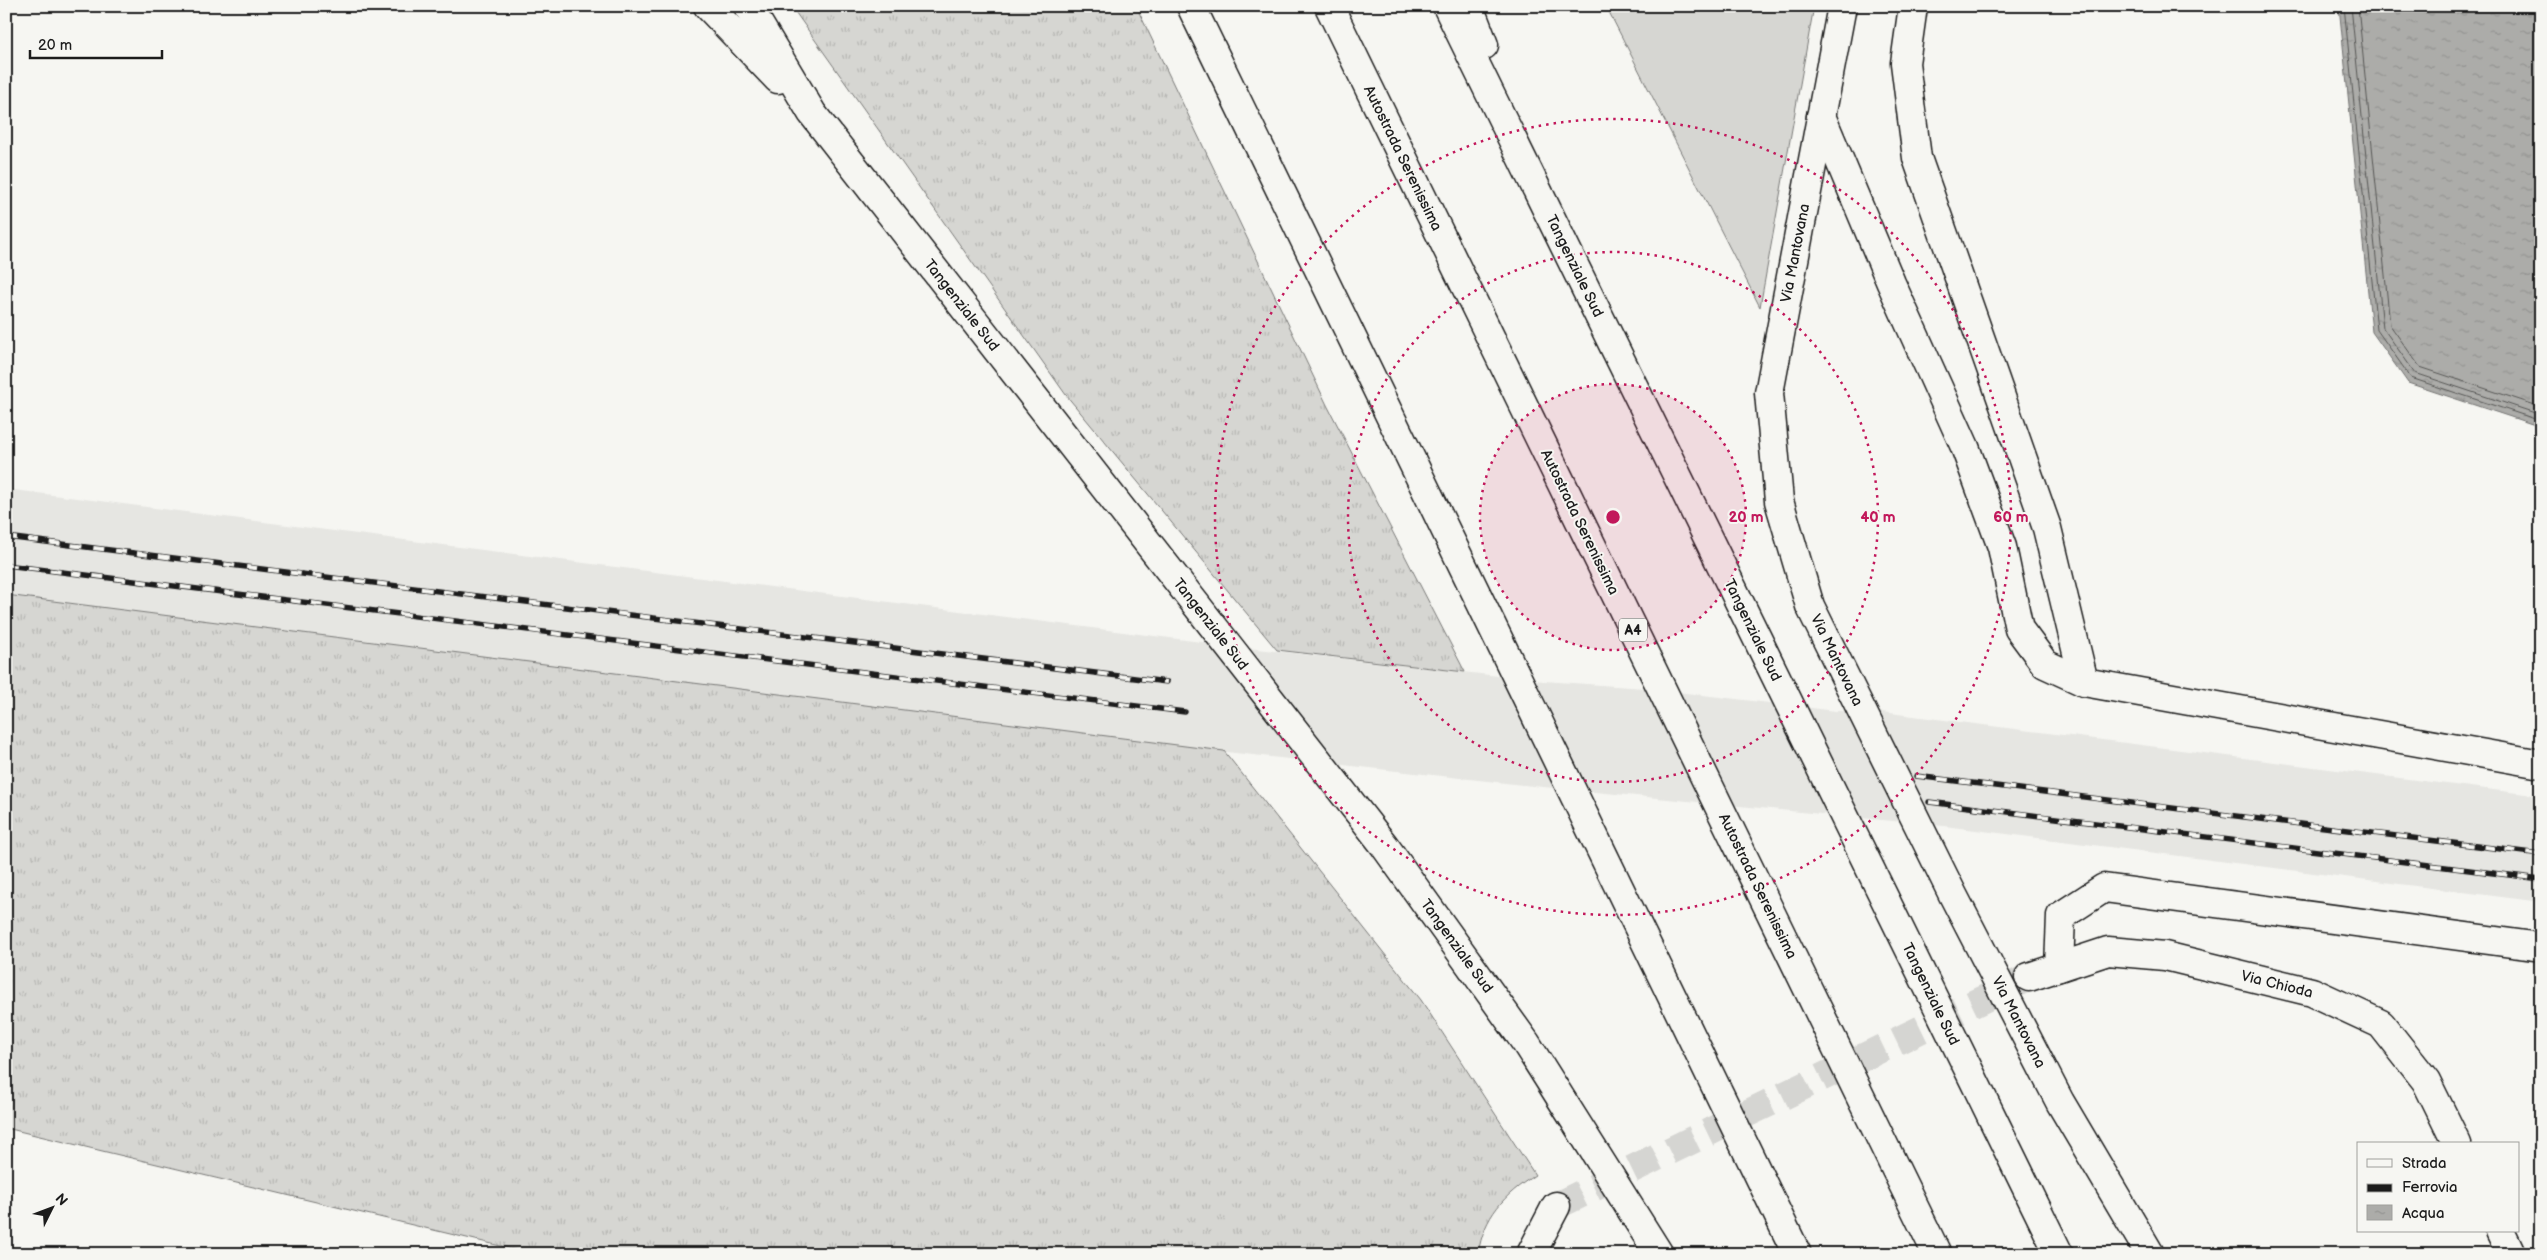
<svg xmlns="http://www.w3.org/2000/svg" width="2547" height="1260" viewBox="0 0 2547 1260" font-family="'Balsamiq Sans',sans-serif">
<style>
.built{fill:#e6e6e2}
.grass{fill:url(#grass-tufts);stroke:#797977}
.garden{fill:#d6d6d2;stroke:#797977}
.water{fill:url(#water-ripples);stroke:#727271}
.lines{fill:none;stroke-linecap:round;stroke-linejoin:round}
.shore{stroke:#565654;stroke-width:1}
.minor-tunnel{stroke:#d5d5d2;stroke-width:28;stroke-dasharray:28 14;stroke-linecap:butt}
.minor-casing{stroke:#1c1c1c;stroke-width:31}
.highway-casing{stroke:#1c1c1c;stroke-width:31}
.minor{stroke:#f6f6f2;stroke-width:28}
.highway{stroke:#f6f6f2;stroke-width:28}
.rail-casing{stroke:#1c1c1c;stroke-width:5.5}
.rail{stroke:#f6f6f2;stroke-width:4;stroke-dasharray:11;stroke-linecap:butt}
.ring{fill:none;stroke:#c2185b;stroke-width:2.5;stroke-dasharray:2.5 5}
.labels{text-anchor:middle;stroke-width:4;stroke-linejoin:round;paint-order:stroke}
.shield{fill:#f6f6f2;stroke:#5d5d5c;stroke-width:1}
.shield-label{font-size:14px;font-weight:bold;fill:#1c1c1c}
.street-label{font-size:15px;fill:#1c1c1c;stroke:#f6f6f2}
.centre{fill:#c2185b;stroke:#f6f6f2;stroke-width:2.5}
.ring-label{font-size:15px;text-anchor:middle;font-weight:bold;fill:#c2185b;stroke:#f6f6f2;stroke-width:4;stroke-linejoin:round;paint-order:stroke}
</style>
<defs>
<pattern id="grass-tufts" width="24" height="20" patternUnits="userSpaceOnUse" patternTransform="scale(1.25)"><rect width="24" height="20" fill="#d6d6d2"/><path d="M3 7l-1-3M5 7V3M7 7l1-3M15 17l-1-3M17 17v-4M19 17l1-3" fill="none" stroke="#b7b7b4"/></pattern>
<pattern id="water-ripples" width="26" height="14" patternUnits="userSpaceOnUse" patternTransform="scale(1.25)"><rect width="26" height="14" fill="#acaca9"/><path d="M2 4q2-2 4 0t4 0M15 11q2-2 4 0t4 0" fill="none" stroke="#939391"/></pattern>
</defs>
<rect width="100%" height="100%" fill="#f6f6f2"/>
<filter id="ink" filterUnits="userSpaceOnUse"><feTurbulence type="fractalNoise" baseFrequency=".02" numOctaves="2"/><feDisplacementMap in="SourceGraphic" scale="10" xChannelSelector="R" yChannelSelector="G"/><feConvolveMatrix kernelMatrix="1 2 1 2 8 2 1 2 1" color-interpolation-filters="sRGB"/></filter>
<g filter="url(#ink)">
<path class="built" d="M 6,489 L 1248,648 L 1544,681 L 1644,688 L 1836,711 L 1874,711 L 2541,796 L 2541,902 L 1944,826 L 1533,786 L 1235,753 L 6,595 Z"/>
<g class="grass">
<path d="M 791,6 L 1136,6 L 1327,405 L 1465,672 L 1277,650 L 1066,395 Z"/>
<path d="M 6,595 L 1224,751 L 1421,1000 L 1535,1175 C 1504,1195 1484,1216 1478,1254 L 534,1254 L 6,1128 Z"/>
</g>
<path class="garden" d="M 1606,6 L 1814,6 L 1760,307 Z"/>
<path class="water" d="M 2339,6 L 2541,6 L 2541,427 L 2408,383 L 2372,332 Z"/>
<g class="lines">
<g class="shore">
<path d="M 2344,6 L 2377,330 L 2411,378 L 2541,421"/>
<path d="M 2351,6 L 2383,328 L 2415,373 L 2541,415"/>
<path d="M 2358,6 L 2390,325 L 2420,367 L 2541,407"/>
</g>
<path class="minor-tunnel" d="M 1556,1206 L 2029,977"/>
<defs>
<g id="minor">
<path d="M 1842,6 L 1769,393 L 1779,501 L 1810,606 L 1953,895 L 2060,1102 L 2150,1254"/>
<path d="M 1913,6 L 1905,63 L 1917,158 L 2047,528 L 2084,682 L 2541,764"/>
<path d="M 1821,116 L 1891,283 L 1965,447 L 2002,547 L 2019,629 L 2045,664 L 2084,682"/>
<path d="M 2059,967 L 2061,916 L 2104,888 L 2541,947"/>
<path d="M 2029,977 L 2108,951 L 2165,956 L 2312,992 L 2381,1024 L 2426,1081 L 2457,1144"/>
<path d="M 2500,1231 L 2511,1254"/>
<path d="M 1531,1254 L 1556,1206"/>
</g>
<g id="highway">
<path d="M 708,6 L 778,79"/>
<path d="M 748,6 L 812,113 L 1384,845 L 1526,1043 L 1659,1254"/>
<path d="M 1191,6 L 1797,1254"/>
<path d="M 1329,6 L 1937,1254"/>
<path d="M 1447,6 L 2059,1254"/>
<path d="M 1469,6 L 1484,45"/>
</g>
</defs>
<use href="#minor" class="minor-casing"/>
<use href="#highway" class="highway-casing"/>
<use href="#minor" class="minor"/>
<use href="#highway" class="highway"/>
<defs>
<g id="rail">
<path d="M 6,537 L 1167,682"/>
<path d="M 6,565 L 1185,712"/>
<path d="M 1916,776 L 2541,854"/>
<path d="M 1929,802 L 2541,879"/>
</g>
</defs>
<use href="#rail" class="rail-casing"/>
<use href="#rail" class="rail"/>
</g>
</g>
<circle cx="1613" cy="517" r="133" fill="#c2185b" fill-opacity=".12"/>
<g class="ring">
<circle cx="1613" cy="517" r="133"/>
<circle cx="1613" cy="517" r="265"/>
<circle cx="1613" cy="517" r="398"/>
</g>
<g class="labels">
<rect class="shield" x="1619" y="618.5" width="28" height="23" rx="4"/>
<g class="shield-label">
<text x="1633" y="635">A4</text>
</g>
<g class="street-label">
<text transform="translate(1403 158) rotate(64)" y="5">Autostrada Serenissima</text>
<text transform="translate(1795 253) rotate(-79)" y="5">Via Mantovana</text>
<text transform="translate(1575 266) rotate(64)" y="5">Tangenziale Sud</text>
<text transform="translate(962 305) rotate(52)" y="5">Tangenziale Sud</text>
<text transform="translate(1580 522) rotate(64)" y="5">Autostrada Serenissima</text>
<text transform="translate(1211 624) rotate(52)" y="5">Tangenziale Sud</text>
<text transform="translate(1753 630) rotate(64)" y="5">Tangenziale Sud</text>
<text transform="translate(1837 660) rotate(64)" y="5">Via Mantovana</text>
<text transform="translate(1758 886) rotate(64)" y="5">Autostrada Serenissima</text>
<text transform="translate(1457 946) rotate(54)" y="5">Tangenziale Sud</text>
<text transform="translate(2277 984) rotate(14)" y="5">Via Chioda</text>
<text transform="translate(1931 994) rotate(64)" y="5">Tangenziale Sud</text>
<text transform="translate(2019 1022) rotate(63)" y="5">Via Mantovana</text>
</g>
</g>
<circle cx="1613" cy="517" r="8" class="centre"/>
<g class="ring-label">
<text x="1746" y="522">20 m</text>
<text x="1878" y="522">40 m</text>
<text x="2011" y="522">60 m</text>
</g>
<rect width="2547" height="1260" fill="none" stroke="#f6f6f2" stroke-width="25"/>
<rect x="12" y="12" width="2522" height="1235" fill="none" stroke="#1c1c1c" stroke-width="2" filter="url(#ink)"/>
<rect x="2357" y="1142" width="162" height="90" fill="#f6f6f2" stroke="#9f9f9c"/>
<rect x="2367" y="1159" width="25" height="8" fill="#f6f6f2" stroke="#9f9f9c"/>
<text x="2402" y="1168" font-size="15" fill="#1c1c1c">Strada</text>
<rect x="2367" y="1184" width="25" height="8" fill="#1c1c1c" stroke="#9f9f9c"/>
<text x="2402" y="1192" font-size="15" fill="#1c1c1c">Ferrovia</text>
<rect x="2367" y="1205" width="25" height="15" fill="url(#water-ripples)" stroke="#9f9f9c"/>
<text x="2402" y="1218" font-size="15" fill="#1c1c1c">Acqua</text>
<g transform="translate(52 1208) rotate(48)" stroke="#f6f6f2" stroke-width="4" paint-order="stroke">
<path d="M0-4L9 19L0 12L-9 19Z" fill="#1c1c1c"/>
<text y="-8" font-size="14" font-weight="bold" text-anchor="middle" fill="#1c1c1c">N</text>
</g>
<path d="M30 50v8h132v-8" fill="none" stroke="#1c1c1c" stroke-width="2.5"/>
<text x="38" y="50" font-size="15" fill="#1c1c1c" stroke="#f6f6f2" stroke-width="4" paint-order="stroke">20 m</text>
</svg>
